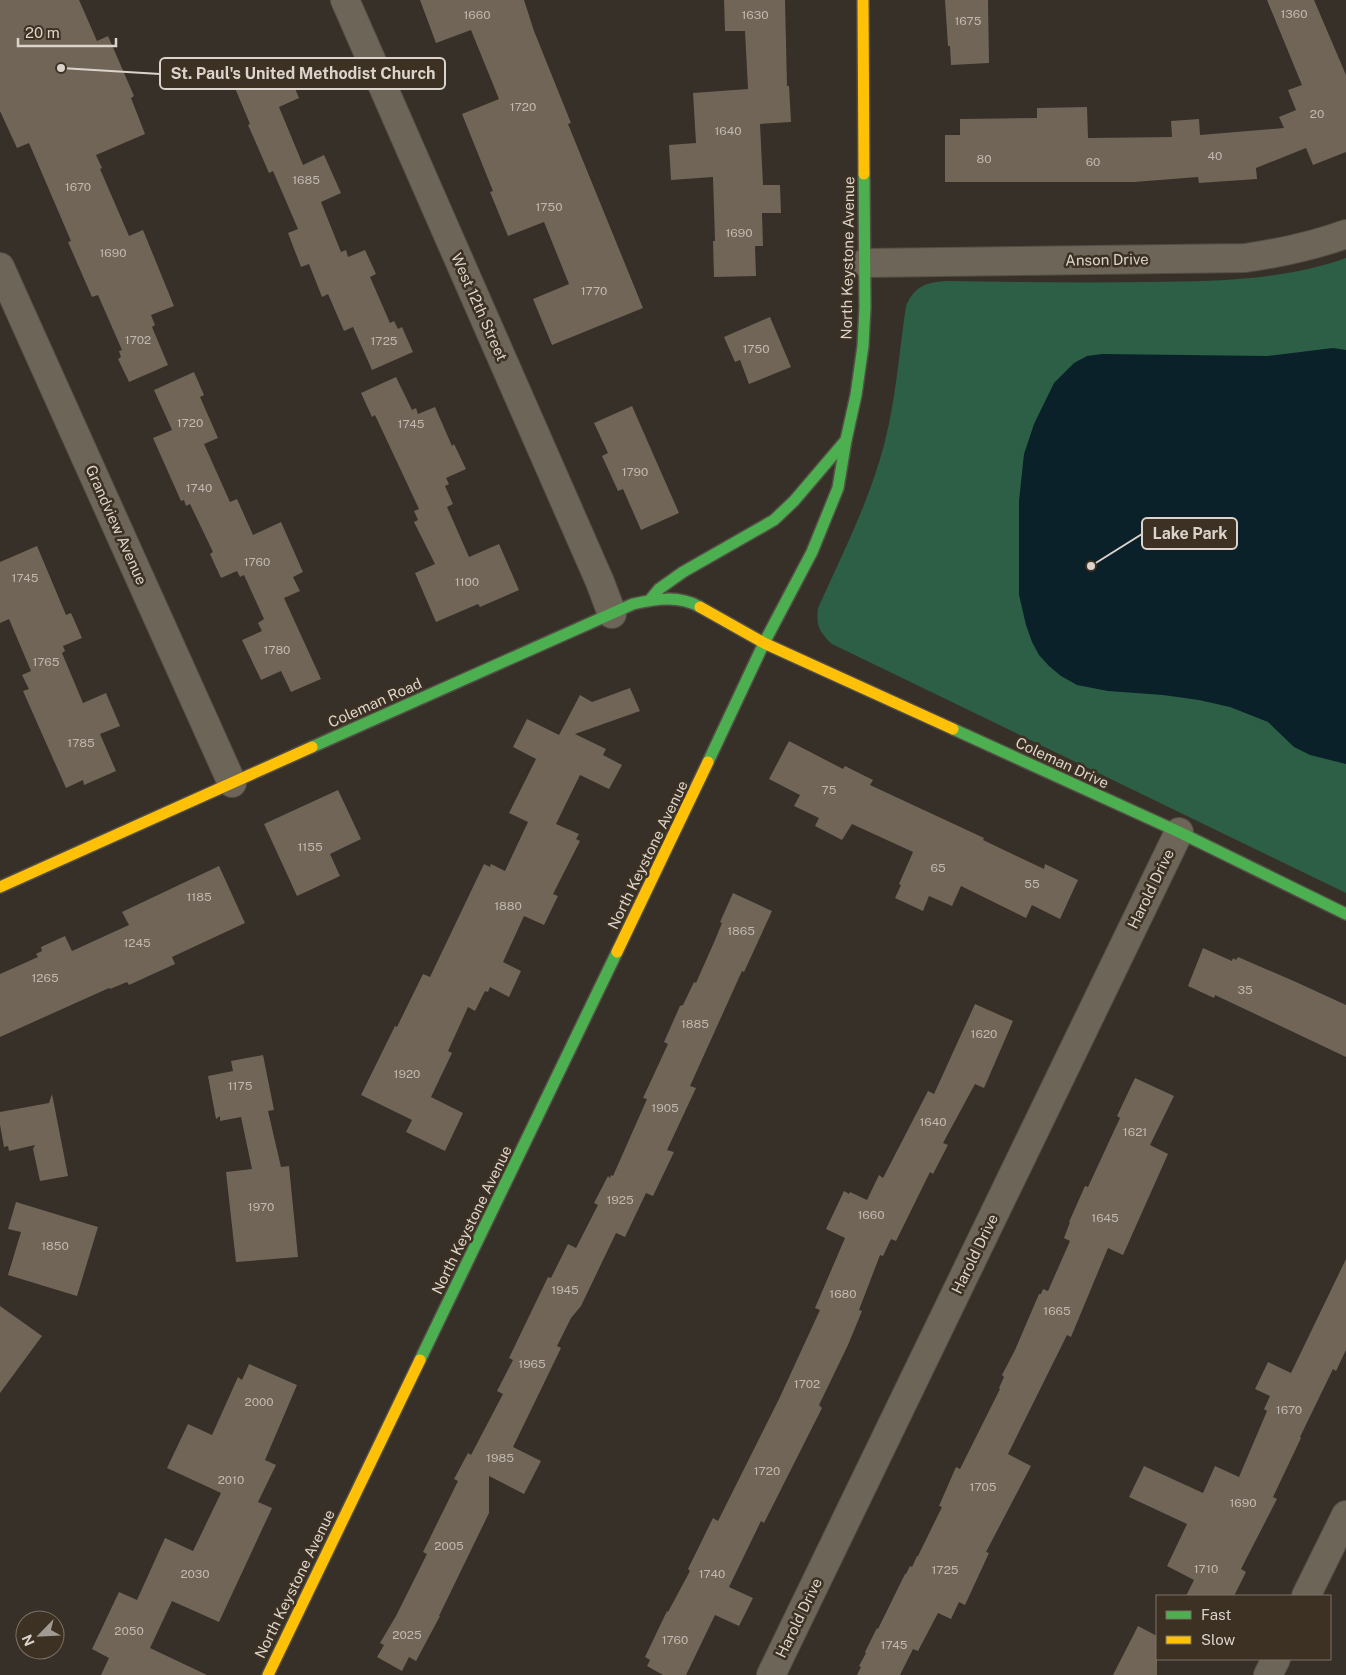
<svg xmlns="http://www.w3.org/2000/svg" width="1346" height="1675" viewBox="0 0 1346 1675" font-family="'Public Sans',sans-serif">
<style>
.green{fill:#2c5f45}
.water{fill:#0a212a}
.building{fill:#716557}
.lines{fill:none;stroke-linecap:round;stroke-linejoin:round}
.street-casing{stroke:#534e46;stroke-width:30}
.fast-casing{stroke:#534e46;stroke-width:14}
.slow-casing{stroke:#534e46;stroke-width:14}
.street{stroke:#6d6658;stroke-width:28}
.fast{stroke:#4caf50;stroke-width:11}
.slow{stroke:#ffc107;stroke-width:11}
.labels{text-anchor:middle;stroke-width:5;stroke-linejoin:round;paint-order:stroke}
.number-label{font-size:12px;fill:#c1b8af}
.street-label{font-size:15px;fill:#dcd4cc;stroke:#3c3122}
.leader{fill:none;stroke:#dcd4cc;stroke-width:2}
.callout-dot{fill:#dcd4cc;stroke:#3c3122;stroke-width:2}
.callout{fill:#3c3122;stroke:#dcd4cc;stroke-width:2}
.callout-label{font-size:16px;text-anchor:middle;font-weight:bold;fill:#dcd4cc}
</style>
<rect width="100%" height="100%" fill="#363028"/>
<path class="green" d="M 1346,258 L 1346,893 L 832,644 C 819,632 816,626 818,608 C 842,555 869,502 884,445 C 896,400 899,352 906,306 C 915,286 926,282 948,281 C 1014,282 1080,283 1146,282 C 1214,281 1281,281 1346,258 Z"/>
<path class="water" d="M 1333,348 L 1346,350 L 1346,764 L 1310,755 L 1294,747 L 1268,722 L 1230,707 L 1199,700 L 1163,695 L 1108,691 L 1077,685 L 1061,676 L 1049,666 L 1039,655 L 1032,642 L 1026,625 L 1019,595 L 1019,501 L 1024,454 L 1034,424 L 1054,383 L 1074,363 L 1087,356 L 1102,354 L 1267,356 Z"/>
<g class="building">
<path d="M 0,0 L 79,0 L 97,41 L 108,36 L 134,96 L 131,98 L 145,134 L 96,155 L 102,168 L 100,169 L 129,236 L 143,230 L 174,306 L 151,315 L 155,325 L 152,327 L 168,365 L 129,382 L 118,359 L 121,357 L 119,351 L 122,350 L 98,295 L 92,297 L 68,242 L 71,241 L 29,143 L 17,148 L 0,111 Z"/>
<path d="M 420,0 L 524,0 L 534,31 L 571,123 L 568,124 L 643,308 L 552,345 L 533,299 L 569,284 L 544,222 L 508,236 L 490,192 L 493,191 L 462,114 L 499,99 L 471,30 L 436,43 Z"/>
<path d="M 724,0 L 785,0 L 787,86 L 789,86 L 791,122 L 760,124 L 763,185 L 780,185 L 781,213 L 762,213 L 763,246 L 755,246 L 756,276 L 714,277 L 713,241 L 715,241 L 713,177 L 671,180 L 669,145 L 696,143 L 693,93 L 748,89 L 745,31 L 725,31 Z"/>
<path d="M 945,0 L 988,0 L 989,63 L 951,65 L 950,46 L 948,46 Z"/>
<path d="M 1267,0 L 1314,0 L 1346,75 L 1346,152 L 1313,165 L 1306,148 L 1256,168 L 1257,179 L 1199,183 L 1198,177 L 1134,182 L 945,182 L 945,135 L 960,135 L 960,119 L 1037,118 L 1037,108 L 1087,107 L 1088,138 L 1172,137 L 1171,121 L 1199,119 L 1200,135 L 1284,128 L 1279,117 L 1296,110 L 1288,90 L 1302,85 Z"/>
<path d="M 286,67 L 299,98 L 279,107 L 303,165 L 324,155 L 341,193 L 321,202 L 341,252 L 346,250 L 348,257 L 365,250 L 376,274 L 370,277 L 390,323 L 394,321 L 398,329 L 402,327 L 413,352 L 372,370 L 353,327 L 344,331 L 328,294 L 322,297 L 309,264 L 301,267 L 288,233 L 298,229 L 273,171 L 269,173 L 256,143 L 248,125 L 250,124 L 235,88 Z"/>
<path d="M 770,317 L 791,367 L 749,384 L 740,360 L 735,362 L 724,337 Z"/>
<path d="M 194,372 L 204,395 L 200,397 L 218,438 L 204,444 L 230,502 L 237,499 L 253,535 L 281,522 L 303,572 L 293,577 L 300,591 L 284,598 L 321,679 L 291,692 L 281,671 L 261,680 L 242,640 L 262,631 L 258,623 L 264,619 L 244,575 L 240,577 L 237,571 L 221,578 L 210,554 L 213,552 L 190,504 L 186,506 L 184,500 L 181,501 L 153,438 L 172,430 L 154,390 Z"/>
<path d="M 396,377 L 412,410 L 416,408 L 418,414 L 435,407 L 452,446 L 454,444 L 466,469 L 446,478 L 449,484 L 445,486 L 453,504 L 447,507 L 469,557 L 499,544 L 519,590 L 480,607 L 478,604 L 436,622 L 415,573 L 435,564 L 414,522 L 418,520 L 414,511 L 419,509 L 375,415 L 372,417 L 361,393 Z"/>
<path d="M 632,406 L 679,513 L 641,530 L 623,489 L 618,491 L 602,456 L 608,453 L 594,423 Z"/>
<path d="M 37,546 L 66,615 L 71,613 L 82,638 L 63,646 L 65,651 L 62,653 L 83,703 L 106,693 L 120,726 L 100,734 L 116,771 L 84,785 L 83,780 L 66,788 L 23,691 L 29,689 L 22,675 L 31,671 L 9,619 L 0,623 L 0,562 Z"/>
<path d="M 630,688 L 640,711 L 575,734 L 606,749 L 603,755 L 622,765 L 609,789 L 580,775 L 556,824 L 579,834 L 576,839 L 580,841 L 553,894 L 558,896 L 544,925 L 524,916 L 503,962 L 521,971 L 509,997 L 490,987 L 488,992 L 485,991 L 475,1011 L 468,1007 L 448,1051 L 452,1053 L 431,1097 L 463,1113 L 445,1151 L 406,1132 L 412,1120 L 361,1095 L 395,1026 L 397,1027 L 423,974 L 430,977 L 484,864 L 490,867 L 491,864 L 505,871 L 528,822 L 509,813 L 536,759 L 513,747 L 527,719 L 559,735 L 580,695 L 592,702 Z"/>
<path d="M 789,741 L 843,769 L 845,766 L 873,780 L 870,785 L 984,838 L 983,840 L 1044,869 L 1045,864 L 1078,880 L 1060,919 L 1032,905 L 1026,918 L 961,886 L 952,906 L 929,896 L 923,911 L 895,898 L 901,885 L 899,884 L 913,852 L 852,824 L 842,840 L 815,826 L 819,818 L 794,806 L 800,795 L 769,779 Z"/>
<path d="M 338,790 L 361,839 L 330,854 L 340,876 L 297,896 L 264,824 Z"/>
<path d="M 219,866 L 245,923 L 172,957 L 175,964 L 129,985 L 127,982 L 110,989 L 109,988 L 0,1037 L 0,974 L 38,957 L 36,954 L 42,951 L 41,947 L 65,936 L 72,951 L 129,925 L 122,912 Z"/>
<path d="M 733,893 L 772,911 L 744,972 L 742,971 L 690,1086 L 696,1088 L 667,1150 L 674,1152 L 653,1196 L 646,1193 L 625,1237 L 616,1233 L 581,1306 L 571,1318 L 557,1346 L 561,1348 L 513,1447 L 541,1461 L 524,1494 L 489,1476 L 489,1513 L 439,1616 L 440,1616 L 416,1661 L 409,1657 L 402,1671 L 377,1657 L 384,1645 L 380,1643 L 396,1616 L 427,1554 L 423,1552 L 458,1481 L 454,1479 L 468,1453 L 471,1455 L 503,1394 L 497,1391 L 513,1360 L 509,1358 L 548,1277 L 551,1278 L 568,1244 L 576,1248 L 598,1205 L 594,1203 L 608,1176 L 610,1178 L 611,1175 L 613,1176 L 647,1099 L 643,1098 L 668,1044 L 664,1042 L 680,1006 L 683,1005 L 694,982 L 696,983 L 715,940 L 722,923 L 720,922 Z"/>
<path d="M 1203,948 L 1232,961 L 1233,958 L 1236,960 L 1238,957 L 1296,982 L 1346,1005 L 1346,1057 L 1215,995 L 1214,998 L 1188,986 Z"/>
<path d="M 975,1004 L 1013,1021 L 984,1088 L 975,1084 L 943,1143 L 948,1145 L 933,1174 L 930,1172 L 896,1241 L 891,1239 L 883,1256 L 880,1255 L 859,1310 L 862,1311 L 848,1345 L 819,1405 L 822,1408 L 764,1523 L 761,1521 L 729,1587 L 753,1598 L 739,1626 L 715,1615 L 686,1675 L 663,1675 L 647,1666 L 650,1660 L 645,1657 L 667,1611 L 668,1612 L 690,1571 L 688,1569 L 713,1518 L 718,1521 L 779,1399 L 820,1310 L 815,1308 L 845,1238 L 826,1229 L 844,1191 L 849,1194 L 850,1192 L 867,1200 L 879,1175 L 883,1178 L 928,1091 L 934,1094 Z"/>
<path d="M 263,1055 L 274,1110 L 268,1111 L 281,1167 L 289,1166 L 298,1257 L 236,1262 L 226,1172 L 252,1169 L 241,1117 L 220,1121 L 220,1116 L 216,1119 L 208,1076 L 233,1071 L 231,1061 Z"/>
<path d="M 1135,1078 L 1174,1096 L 1150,1145 L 1168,1154 L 1123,1255 L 1108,1248 L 1071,1337 L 1067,1335 L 1008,1454 L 1031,1466 L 986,1552 L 989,1553 L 965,1605 L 959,1602 L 951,1619 L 938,1613 L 918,1651 L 913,1649 L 900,1675 L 857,1675 L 861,1667 L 859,1666 L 866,1653 L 865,1652 L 877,1628 L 878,1629 L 905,1574 L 906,1574 L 910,1566 L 912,1567 L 917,1556 L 918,1556 L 942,1507 L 939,1506 L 956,1467 L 960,1469 L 1000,1389 L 999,1388 L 1004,1377 L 1002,1375 L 1015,1350 L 1039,1294 L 1041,1294 L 1043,1289 L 1048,1291 L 1070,1241 L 1064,1238 L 1070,1222 L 1069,1222 L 1085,1186 L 1088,1187 L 1120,1118 L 1117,1116 Z"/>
<path d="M 52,1094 L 68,1176 L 40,1181 L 33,1149 L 35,1145 L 9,1151 L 8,1146 L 4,1147 L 0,1125 L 0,1112 L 49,1103 Z"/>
<path d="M 16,1202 L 98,1227 L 77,1296 L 8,1275 L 21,1232 L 8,1229 Z"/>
<path d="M 1346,1259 L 1346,1350 L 1336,1371 L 1333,1369 L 1300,1437 L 1301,1438 L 1273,1497 L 1277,1499 L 1241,1569 L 1246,1572 L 1234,1596 L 1186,1596 L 1194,1580 L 1167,1566 L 1187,1524 L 1129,1497 L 1144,1466 L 1203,1493 L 1215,1466 L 1239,1477 L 1267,1411 L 1264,1409 L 1270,1396 L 1255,1389 L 1268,1362 L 1291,1373 Z"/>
<path d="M 0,1306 L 42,1336 L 0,1393 Z"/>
<path d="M 249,1364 L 297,1385 L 265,1460 L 276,1465 L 258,1502 L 272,1508 L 219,1622 L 172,1601 L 150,1648 L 207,1675 L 101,1675 L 109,1658 L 92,1649 L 119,1592 L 137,1600 L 165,1538 L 193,1551 L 221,1493 L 167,1468 L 188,1424 L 212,1435 L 238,1377 L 242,1380 Z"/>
<path d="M 1138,1626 L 1157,1636 L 1157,1675 L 1113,1675 Z"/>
</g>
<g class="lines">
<defs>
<g id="street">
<path d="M 345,0 L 600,582 L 612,614"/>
<path d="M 865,263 L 1245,258 C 1280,253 1313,246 1346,234"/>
<path d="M 0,267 L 232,783"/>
<path d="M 1306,1596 L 1346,1515"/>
<path d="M 771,1675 L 1179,832"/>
<path d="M 1268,1675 L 1276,1659"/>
</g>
<g id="fast">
<path d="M 650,600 L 659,589 L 683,572 L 774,520 L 794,501 L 846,440"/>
<path d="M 953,729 L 1179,832 L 1346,914"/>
<path d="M 312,747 L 633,604 C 655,599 679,595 700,607"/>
<path d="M 708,762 L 764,643 L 812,552 L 838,488 L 846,440 L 856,395 L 863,346 L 865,307 L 864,174"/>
<path d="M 420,1360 L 617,952"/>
</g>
<g id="slow">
<path d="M 863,0 L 864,174"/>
<path d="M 700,607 L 764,643 L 953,729"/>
<path d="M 0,887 L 312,747"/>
<path d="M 617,952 L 708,762"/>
<path d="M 268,1675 L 420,1360"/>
</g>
</defs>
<use href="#street" class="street-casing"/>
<use href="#fast" class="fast-casing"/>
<use href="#slow" class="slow-casing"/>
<use href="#street" class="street"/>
<use href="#fast" class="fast"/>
<use href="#slow" class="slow"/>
</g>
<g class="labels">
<g class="number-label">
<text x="1294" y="18">1360</text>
<text x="477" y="19">1660</text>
<text x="755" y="19">1630</text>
<text x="968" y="25">1675</text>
<text x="523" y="111">1720</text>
<text x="1317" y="118">20</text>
<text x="728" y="135">1640</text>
<text x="1215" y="160">40</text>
<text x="984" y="163">80</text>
<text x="1093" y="166">60</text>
<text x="306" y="184">1685</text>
<text x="78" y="191">1670</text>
<text x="549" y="211">1750</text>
<text x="739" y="237">1690</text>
<text x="113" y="257">1690</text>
<text x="594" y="295">1770</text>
<text x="138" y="344">1702</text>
<text x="384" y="345">1725</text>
<text x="756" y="353">1750</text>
<text x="190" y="427">1720</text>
<text x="411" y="428">1745</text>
<text x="635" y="476">1790</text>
<text x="199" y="492">1740</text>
<text x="257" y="566">1760</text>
<text x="25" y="582">1745</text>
<text x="467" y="586">1100</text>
<text x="277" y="654">1780</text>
<text x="46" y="666">1765</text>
<text x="81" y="747">1785</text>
<text x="829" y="794">75</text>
<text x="310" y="851">1155</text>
<text x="938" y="872">65</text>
<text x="1032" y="888">55</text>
<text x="199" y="901">1185</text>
<text x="508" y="910">1880</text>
<text x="741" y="935">1865</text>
<text x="137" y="947">1245</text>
<text x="45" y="982">1265</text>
<text x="1245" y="994">35</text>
<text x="695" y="1028">1885</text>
<text x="984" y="1038">1620</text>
<text x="407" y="1078">1920</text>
<text x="240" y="1090">1175</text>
<text x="665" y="1112">1905</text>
<text x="933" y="1126">1640</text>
<text x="1135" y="1136">1621</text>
<text x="620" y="1204">1925</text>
<text x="261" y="1211">1970</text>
<text x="871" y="1219">1660</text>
<text x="1105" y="1222">1645</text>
<text x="55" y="1250">1850</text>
<text x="565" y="1294">1945</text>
<text x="843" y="1298">1680</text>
<text x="1057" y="1315">1665</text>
<text x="532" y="1368">1965</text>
<text x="807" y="1388">1702</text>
<text x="259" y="1406">2000</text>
<text x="1289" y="1414">1670</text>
<text x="500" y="1462">1985</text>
<text x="767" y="1475">1720</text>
<text x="231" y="1484">2010</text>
<text x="983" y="1491">1705</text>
<text x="1243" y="1507">1690</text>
<text x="449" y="1550">2005</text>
<text x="1206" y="1573">1710</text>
<text x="945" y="1574">1725</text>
<text x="195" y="1578">2030</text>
<text x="712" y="1578">1740</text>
<text x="129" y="1635">2050</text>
<text x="407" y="1639">2025</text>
<text x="675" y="1644">1760</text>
<text x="894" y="1649">1745</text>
</g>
<g class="street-label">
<text transform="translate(848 258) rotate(-89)" y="5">North Keystone Avenue</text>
<text transform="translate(1107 260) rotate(-1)" y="5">Anson Drive</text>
<text transform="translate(479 307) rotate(66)" y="5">West 12th Street</text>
<text transform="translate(116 525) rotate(66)" y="5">Grandview Avenue</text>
<text transform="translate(375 703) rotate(-24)" y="5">Coleman Road</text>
<text transform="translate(1062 763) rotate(25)" y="5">Coleman Drive</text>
<text transform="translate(648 855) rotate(-64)" y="5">North Keystone Avenue</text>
<text transform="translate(1151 889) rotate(-64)" y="5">Harold Drive</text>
<text transform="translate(472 1220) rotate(-64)" y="5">North Keystone Avenue</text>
<text transform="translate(975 1254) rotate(-64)" y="5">Harold Drive</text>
<text transform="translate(295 1584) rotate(-64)" y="5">North Keystone Avenue</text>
<text transform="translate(799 1618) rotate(-64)" y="5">Harold Drive</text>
</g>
</g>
<path class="leader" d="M61 68L160 74M1091 566L1142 534"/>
<g class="callout-dot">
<circle cx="61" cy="68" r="5"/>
<circle cx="1091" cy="566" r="5"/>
</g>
<g class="callout">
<rect x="160" y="58" width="285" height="31" rx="5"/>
<rect x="1142" y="518" width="95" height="31" rx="5"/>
</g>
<g class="callout-label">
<text x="303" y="79">St. Paul's United Methodist Church</text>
<text x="1190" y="539">Lake Park</text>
</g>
<rect x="1156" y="1595" width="175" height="65" fill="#3c3122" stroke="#7c7266"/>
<rect x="1166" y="1611" width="25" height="8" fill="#4caf50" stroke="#7c7266"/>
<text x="1201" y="1620" font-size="15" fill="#dcd4cc">Fast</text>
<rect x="1166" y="1636" width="25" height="8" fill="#ffc107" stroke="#7c7266"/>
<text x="1201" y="1645" font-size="15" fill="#dcd4cc">Slow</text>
<g transform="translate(40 1635) rotate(246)"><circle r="24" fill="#3c3122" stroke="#7c7266"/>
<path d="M0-4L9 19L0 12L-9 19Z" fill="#a29b93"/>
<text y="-8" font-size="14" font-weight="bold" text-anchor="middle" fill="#dcd4cc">N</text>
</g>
<path d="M18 38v8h98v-8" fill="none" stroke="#dcd4cc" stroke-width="2.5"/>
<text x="25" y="38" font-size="15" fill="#dcd4cc" stroke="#3c3122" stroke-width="4" paint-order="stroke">20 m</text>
</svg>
